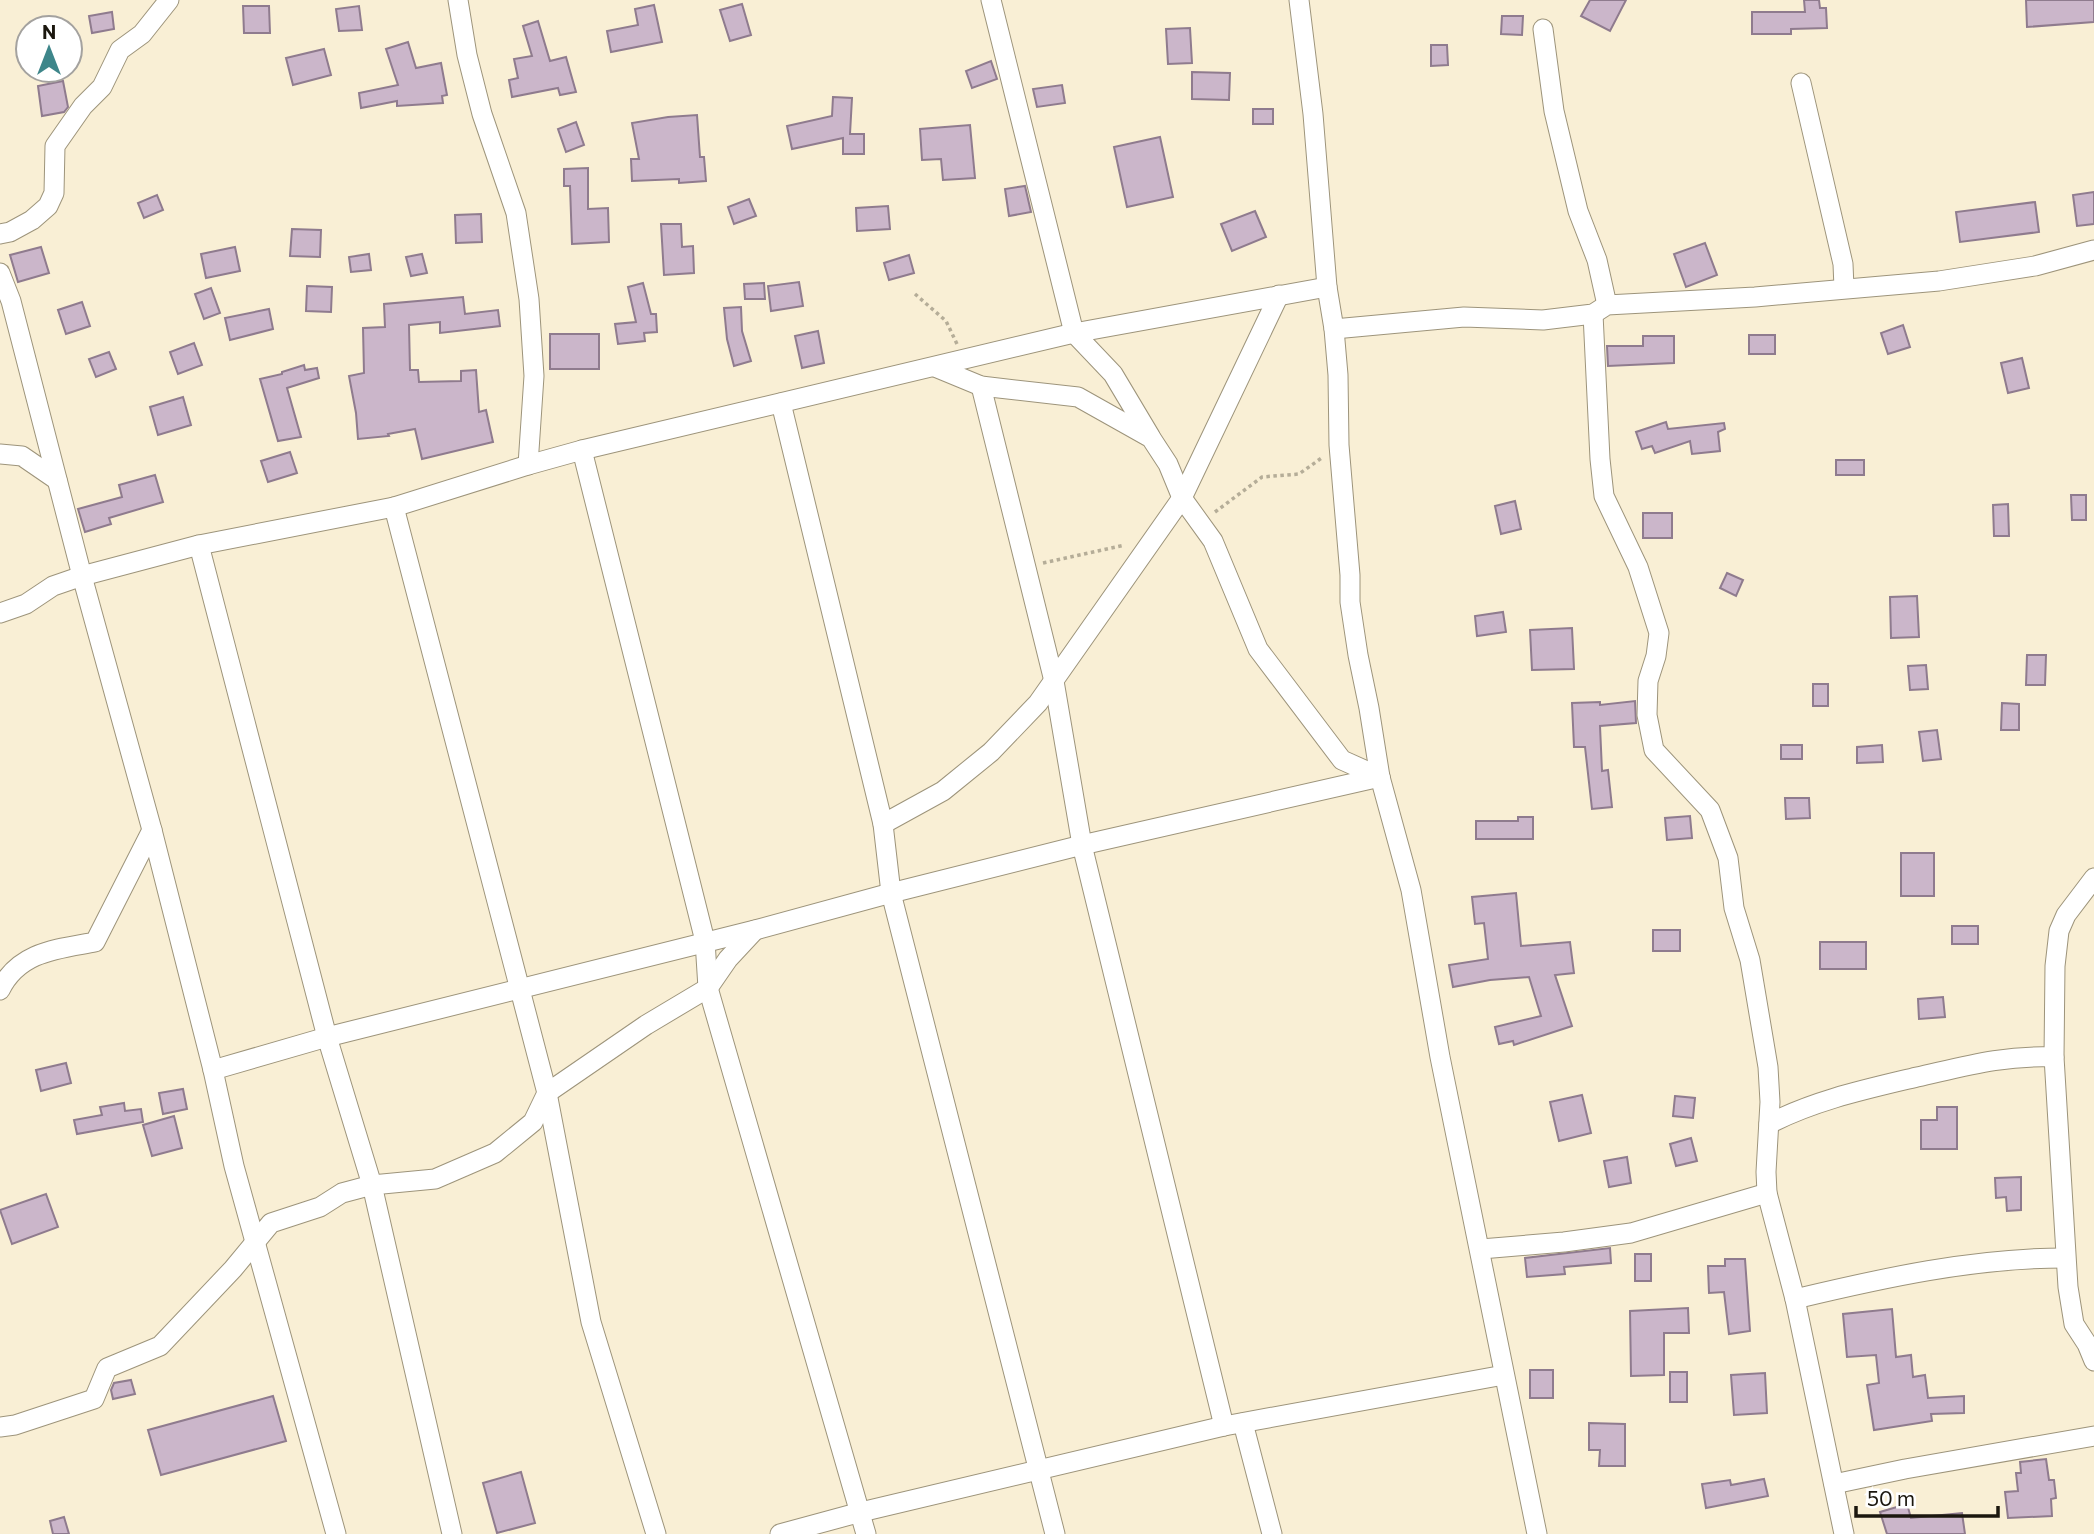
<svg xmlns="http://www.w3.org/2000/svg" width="2094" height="1534" viewBox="0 0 2094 1534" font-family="Commissioner,sans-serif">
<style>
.building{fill:#cbb6ca;stroke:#8f7b8e;stroke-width:2}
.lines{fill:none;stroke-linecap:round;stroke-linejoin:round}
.minor-casing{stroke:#9d947b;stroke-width:21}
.path{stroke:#b5ad98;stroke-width:3.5;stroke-dasharray:3.5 3.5;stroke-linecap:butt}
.minor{stroke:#fff;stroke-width:19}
</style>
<rect width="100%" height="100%" fill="#f9efd5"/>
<g class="building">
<path d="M 1590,0 L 1626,0 L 1610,31 L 1581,16 Z"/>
<path d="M 1804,0 L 1819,0 L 1820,8 L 1826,8 L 1827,28 L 1791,29 L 1791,34 L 1752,34 L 1752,12 L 1805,12 Z"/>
<path d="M 2026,0 L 2094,0 L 2094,22 L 2027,27 Z"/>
<path d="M 742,4 L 751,35 L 730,41 L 720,10 Z"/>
<path d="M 654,5 L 662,42 L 611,52 L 607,31 L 638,25 L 635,9 Z"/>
<path d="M 243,6 L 269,6 L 270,33 L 244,33 Z"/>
<path d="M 359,6 L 362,30 L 339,31 L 336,9 Z"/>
<path d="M 112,12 L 114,29 L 92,33 L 89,16 Z"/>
<path d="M 1502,16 L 1523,16 L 1522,35 L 1501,34 Z"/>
<path d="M 538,21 L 550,61 L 566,57 L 576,92 L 560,95 L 558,88 L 512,97 L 509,80 L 518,78 L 514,59 L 532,56 L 523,26 Z"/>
<path d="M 1190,28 L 1192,63 L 1168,64 L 1166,29 Z"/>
<path d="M 408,42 L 416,68 L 441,63 L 447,95 L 442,96 L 443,103 L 397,106 L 397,101 L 361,108 L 359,93 L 398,85 L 386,49 Z"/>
<path d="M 1431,45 L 1447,45 L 1448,65 L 1431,66 Z"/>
<path d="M 324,49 L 331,75 L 293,85 L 286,58 Z"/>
<path d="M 991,61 L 997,79 L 972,88 L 966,71 Z"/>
<path d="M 1192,72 L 1230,73 L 1229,100 L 1192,99 Z"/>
<path d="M 63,81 L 68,107 L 64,112 L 42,116 L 38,86 Z"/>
<path d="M 1062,85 L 1065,103 L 1037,107 L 1033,89 Z"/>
<path d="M 833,97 L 852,98 L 850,134 L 864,134 L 864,154 L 843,154 L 843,138 L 792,149 L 787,126 L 832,116 Z"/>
<rect x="1253" y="109" width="20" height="15"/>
<path d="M 697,115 L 700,157 L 704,157 L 706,181 L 679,183 L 679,179 L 632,181 L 631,159 L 639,159 L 632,123 L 668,117 Z"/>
<path d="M 576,122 L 584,145 L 566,152 L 558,129 Z"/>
<path d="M 970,125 L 975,178 L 943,180 L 941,159 L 922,160 L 920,129 Z"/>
<path d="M 1160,137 L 1173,197 L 1127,207 L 1114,147 Z"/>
<path d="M 588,168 L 588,209 L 608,208 L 609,242 L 572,244 L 570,186 L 564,186 L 564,169 Z"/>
<path d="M 1025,186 L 1031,212 L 1009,216 L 1005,189 Z"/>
<path d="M 2094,192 L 2094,224 L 2077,226 L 2073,195 Z"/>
<path d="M 157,195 L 163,210 L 144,218 L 138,203 Z"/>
<path d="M 749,199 L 756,216 L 734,224 L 728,207 Z"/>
<path d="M 2035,202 L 2039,232 L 1960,242 L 1956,212 Z"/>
<path d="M 888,206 L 890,229 L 857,231 L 856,208 Z"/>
<path d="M 1255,211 L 1266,237 L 1232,251 L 1221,224 Z"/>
<path d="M 481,214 L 482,242 L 456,243 L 455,215 Z"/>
<path d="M 661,224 L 681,224 L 682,247 L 693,246 L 694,273 L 664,275 Z"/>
<path d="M 292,229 L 321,230 L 320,257 L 290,256 Z"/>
<path d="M 1705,243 L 1717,275 L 1686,287 L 1674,254 Z"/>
<path d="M 41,247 L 49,273 L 18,282 L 10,255 Z"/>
<path d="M 235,247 L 240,271 L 206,278 L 201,254 Z"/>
<path d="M 369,254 L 371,270 L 351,272 L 349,257 Z"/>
<path d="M 422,254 L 427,273 L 411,276 L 406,257 Z"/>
<path d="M 909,255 L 914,273 L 889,280 L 884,263 Z"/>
<path d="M 799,282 L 803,306 L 771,311 L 768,286 Z"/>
<path d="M 643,283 L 651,314 L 656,314 L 657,332 L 644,333 L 645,341 L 618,344 L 615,324 L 636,322 L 628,287 Z"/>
<path d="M 764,283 L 765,299 L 745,299 L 744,284 Z"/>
<path d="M 307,286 L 332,287 L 331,312 L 306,311 Z"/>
<path d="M 211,288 L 220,313 L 204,319 L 195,294 Z"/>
<path d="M 463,297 L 465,314 L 498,310 L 500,326 L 440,333 L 440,322 L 409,325 L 410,370 L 418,370 L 419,382 L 461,381 L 461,371 L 476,370 L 479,412 L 486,410 L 493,442 L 422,459 L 415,429 L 388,434 L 389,436 L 358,439 L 356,413 L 349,376 L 364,373 L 363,328 L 385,327 L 384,304 Z"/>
<path d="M 82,302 L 90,326 L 66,334 L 58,310 Z"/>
<path d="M 741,307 L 742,331 L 751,361 L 734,366 L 727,339 L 724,308 Z"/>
<path d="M 269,309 L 273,329 L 230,340 L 225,318 Z"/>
<path d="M 1903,325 L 1910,347 L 1888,354 L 1881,333 Z"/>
<path d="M 818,331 L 824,363 L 802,368 L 795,336 Z"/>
<rect x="550" y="334" width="49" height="35"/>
<rect x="1749" y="335" width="26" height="19"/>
<path d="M 1643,336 L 1674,336 L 1674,363 L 1608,366 L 1607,346 L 1643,346 Z"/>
<path d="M 194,343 L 202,365 L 178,374 L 170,352 Z"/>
<path d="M 109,352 L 116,369 L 96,377 L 89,359 Z"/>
<path d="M 2022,358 L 2029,388 L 2008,393 L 2001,363 Z"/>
<path d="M 304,365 L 305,370 L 317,368 L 319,378 L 287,388 L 301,437 L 278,441 L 260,379 L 282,374 L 282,372 Z"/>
<path d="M 183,397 L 191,425 L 158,435 L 150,407 Z"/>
<path d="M 1666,422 L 1668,429 L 1724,423 L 1725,429 L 1718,432 L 1720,451 L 1692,454 L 1690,441 L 1655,453 L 1652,446 L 1642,449 L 1636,432 Z"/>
<path d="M 290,452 L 297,473 L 268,482 L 261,461 Z"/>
<rect x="1836" y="460" width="28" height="15"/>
<path d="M 155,475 L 163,502 L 109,518 L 111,524 L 85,532 L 78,509 L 122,497 L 119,485 Z"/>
<path d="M 2071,495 L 2086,495 L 2086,520 L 2072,520 Z"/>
<path d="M 1515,501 L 1521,529 L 1501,534 L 1495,506 Z"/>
<path d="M 2008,504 L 2009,536 L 1994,536 L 1993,505 Z"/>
<rect x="1643" y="513" width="29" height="25"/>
<path d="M 1727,573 L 1743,580 L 1736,596 L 1720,588 Z"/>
<path d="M 1917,596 L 1919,637 L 1891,638 L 1890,597 Z"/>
<path d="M 1503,612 L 1506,632 L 1477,636 L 1475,616 Z"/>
<path d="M 1572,628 L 1574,669 L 1532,670 L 1530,630 Z"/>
<path d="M 2027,655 L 2046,655 L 2045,685 L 2026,685 Z"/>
<path d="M 1926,665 L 1928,689 L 1910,690 L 1908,666 Z"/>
<rect x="1813" y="684" width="15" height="22"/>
<path d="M 1635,701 L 1636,723 L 1600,726 L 1602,771 L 1608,770 L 1612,807 L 1592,809 L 1585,747 L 1574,747 L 1572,703 L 1600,702 L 1600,705 Z"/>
<path d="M 2002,703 L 2019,704 L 2019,730 L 2001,730 Z"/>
<path d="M 1937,730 L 1941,759 L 1923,761 L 1919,732 Z"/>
<rect x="1781" y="745" width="21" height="14"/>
<path d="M 1882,745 L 1883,762 L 1857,763 L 1857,747 Z"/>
<path d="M 1785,798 L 1809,798 L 1810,818 L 1786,819 Z"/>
<path d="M 1690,816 L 1692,838 L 1667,840 L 1665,818 Z"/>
<path d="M 1518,817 L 1533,817 L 1533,839 L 1476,839 L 1476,821 L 1518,821 Z"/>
<rect x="1901" y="853" width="33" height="43"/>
<path d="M 1516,893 L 1521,946 L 1570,942 L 1574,973 L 1555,975 L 1572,1026 L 1514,1045 L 1513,1041 L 1499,1044 L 1495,1027 L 1541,1016 L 1529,977 L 1490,980 L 1453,987 L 1449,965 L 1488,959 L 1484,923 L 1475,924 L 1472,897 Z"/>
<rect x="1952" y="926" width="26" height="18"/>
<rect x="1653" y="930" width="27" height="21"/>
<rect x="1820" y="942" width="46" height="27"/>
<path d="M 1943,997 L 1945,1017 L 1919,1019 L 1918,999 Z"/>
<path d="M 66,1063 L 71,1083 L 41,1091 L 36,1070 Z"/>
<path d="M 183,1089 L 187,1109 L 163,1114 L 159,1093 Z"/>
<path d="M 1582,1095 L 1591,1133 L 1559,1141 L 1550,1102 Z"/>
<path d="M 1675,1096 L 1695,1098 L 1693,1118 L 1673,1116 Z"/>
<path d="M 124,1103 L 125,1111 L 141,1109 L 143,1122 L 77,1134 L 74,1120 L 102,1115 L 100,1107 Z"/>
<path d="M 1937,1107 L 1957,1107 L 1957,1149 L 1921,1149 L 1921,1120 L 1937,1120 Z"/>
<path d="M 174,1116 L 182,1148 L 152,1156 L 143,1125 Z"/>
<path d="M 1691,1138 L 1697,1161 L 1676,1166 L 1670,1144 Z"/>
<path d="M 1627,1157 L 1631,1183 L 1609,1187 L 1604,1161 Z"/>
<path d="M 2021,1177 L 2021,1210 L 2007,1211 L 2006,1197 L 1996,1198 L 1995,1178 Z"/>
<path d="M 46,1194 L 58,1227 L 12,1244 L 0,1210 Z"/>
<path d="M 1610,1248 L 1611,1263 L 1564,1267 L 1565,1274 L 1527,1277 L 1525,1258 Z"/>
<rect x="1635" y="1254" width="16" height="27"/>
<path d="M 1725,1259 L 1745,1259 L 1750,1331 L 1729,1334 L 1724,1292 L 1709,1293 L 1708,1266 L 1725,1266 Z"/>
<path d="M 1688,1308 L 1689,1333 L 1664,1333 L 1664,1375 L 1631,1376 L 1630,1311 Z"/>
<path d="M 1892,1309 L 1896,1357 L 1911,1355 L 1913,1377 L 1925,1375 L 1928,1398 L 1964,1396 L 1964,1413 L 1931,1414 L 1932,1421 L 1874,1430 L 1867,1385 L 1879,1383 L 1876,1355 L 1847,1357 L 1843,1314 Z"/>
<rect x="1530" y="1370" width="23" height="28"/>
<rect x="1670" y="1372" width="17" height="30"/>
<path d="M 1765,1373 L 1767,1413 L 1734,1415 L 1731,1375 Z"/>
<path d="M 131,1380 L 135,1394 L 113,1399 L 111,1390 L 114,1383 Z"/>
<path d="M 273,1396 L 286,1441 L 161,1475 L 148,1430 Z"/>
<path d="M 1589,1423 L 1625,1424 L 1625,1466 L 1599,1466 L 1600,1450 L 1589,1450 Z"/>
<path d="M 2046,1459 L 2049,1480 L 2054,1480 L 2056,1498 L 2051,1499 L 2052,1516 L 2008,1518 L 2005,1492 L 2018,1491 L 2016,1473 L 2021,1473 L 2020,1462 Z"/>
<path d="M 521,1472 L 535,1523 L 497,1533 L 483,1483 Z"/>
<path d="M 1764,1479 L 1768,1496 L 1706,1508 L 1702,1484 L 1730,1480 L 1731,1485 Z"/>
<path d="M 1907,1504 L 1911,1518 L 1962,1513 L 1965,1534 L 1887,1534 L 1880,1512 Z"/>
<path d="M 64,1517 L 69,1534 L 53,1534 L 50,1521 Z"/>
</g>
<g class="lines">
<defs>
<g id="minor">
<path d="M 458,0 L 467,55 L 482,114 L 516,213 L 529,299 L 534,376 L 528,465"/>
<path d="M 991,0 L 1074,333 L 1113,374 L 1150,436"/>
<path d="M 1299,0 L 1313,114 L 1327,287 L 1334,329 L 1338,375 L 1339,445 L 1350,575 L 1350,602 L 1358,655 L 1369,708 L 1380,777 L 1411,890 L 1440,1057 L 1537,1534"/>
<path d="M 1543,29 L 1554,111 L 1578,211 L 1597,260 L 1607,305"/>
<path d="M 1801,83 L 1843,264 L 1844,288"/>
<path d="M 0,234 L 10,232 L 32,220 L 48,206 L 54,193 L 55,146 L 83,106 L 102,87 L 120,50 L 142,34 L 169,0"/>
<path d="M 0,273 L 11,301 L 82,576 L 152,830 L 213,1070 L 234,1166 L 336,1534"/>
<path d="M 1593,314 L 1600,459 L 1604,496 L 1638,567 L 1659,633 L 1656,656 L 1648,681 L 1647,715 L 1654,750 L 1710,810 L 1728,858 L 1734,908 L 1750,960 L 1768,1067 L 1770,1102 L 1766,1172 L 1767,1193 L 1795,1299 L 1844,1534"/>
<path d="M 1334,329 L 1464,317 L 1543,320 L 1593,314 L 1607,305 L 1755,297 L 1939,281 L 2035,266 L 2094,250"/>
<path d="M 935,367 L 981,386 L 1078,397 L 1151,438 L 1168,464 L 1182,498 L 1213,541 L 1258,649 L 1342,760 L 1380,777"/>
<path d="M 981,386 L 1054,681 L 1082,845 L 1224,1426"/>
<path d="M 781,403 L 883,824 L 891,893 L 1055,1534"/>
<path d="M 582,450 L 705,941 L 708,988 L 866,1534"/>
<path d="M 0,454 L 22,456 L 57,480"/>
<path d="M 394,507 L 547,1093 L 591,1322 L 656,1534"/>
<path d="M 199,545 L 327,1037 L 372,1185 L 452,1534"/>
<path d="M 0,613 L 26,604 L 53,586 L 82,576 L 199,545 L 394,507 L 528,465 L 582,450 L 1074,333 L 1327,287"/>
<path d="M 883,824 L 943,791 L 991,752 L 1038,703 L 1182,498 L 1279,295"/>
<path d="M 2094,878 L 2066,915 L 2059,931 L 2055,966 L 2054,1057 L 2068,1287 L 2074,1324 L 2087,1344 L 2094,1361"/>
<path d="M 0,990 C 19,951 58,949 95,942 L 152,830"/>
<path d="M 213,1070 L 327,1037 L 755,930 L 891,893 L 1082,845 L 1380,777"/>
<path d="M 1769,1124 C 1815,1100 1867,1089 1917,1077 C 1966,1066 2003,1055 2054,1057"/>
<path d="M 1481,1249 L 1564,1242 L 1631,1233 L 1767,1193"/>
<path d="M 1795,1299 C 1883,1278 1973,1258 2065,1258"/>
<path d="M 1243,1423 L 1272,1534"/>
<path d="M 0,1427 L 15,1425 L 94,1399 L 107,1368 L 160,1346 L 233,1269 L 271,1223 L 320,1207 L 342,1193 L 372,1185 L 435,1179 L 495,1153 L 533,1122 L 547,1093 L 646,1025 L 708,988 L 728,959 L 755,930"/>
<path d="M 1834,1484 L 1905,1469 L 2094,1436"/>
<path d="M 780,1534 L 861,1512 L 1224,1426 L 1504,1375"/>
</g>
</defs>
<use href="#minor" class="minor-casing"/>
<g class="path">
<path d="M 915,294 L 946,321 L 957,344"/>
<path d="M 1215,512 L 1262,477 L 1299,474 L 1323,457"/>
<path d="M 1043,563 L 1125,545"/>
</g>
<use href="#minor" class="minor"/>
</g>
<g transform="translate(49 49)"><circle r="33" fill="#ffffff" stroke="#a4a29f" stroke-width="2"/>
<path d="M0-5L12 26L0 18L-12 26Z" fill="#3e868a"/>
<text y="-10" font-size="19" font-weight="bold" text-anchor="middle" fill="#1b170e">N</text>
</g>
<path d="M1856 1506v10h142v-10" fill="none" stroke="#1b170e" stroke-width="3.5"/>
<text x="1867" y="1506" font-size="21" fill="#1b170e" stroke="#ffffff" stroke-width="5" paint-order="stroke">50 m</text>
</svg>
